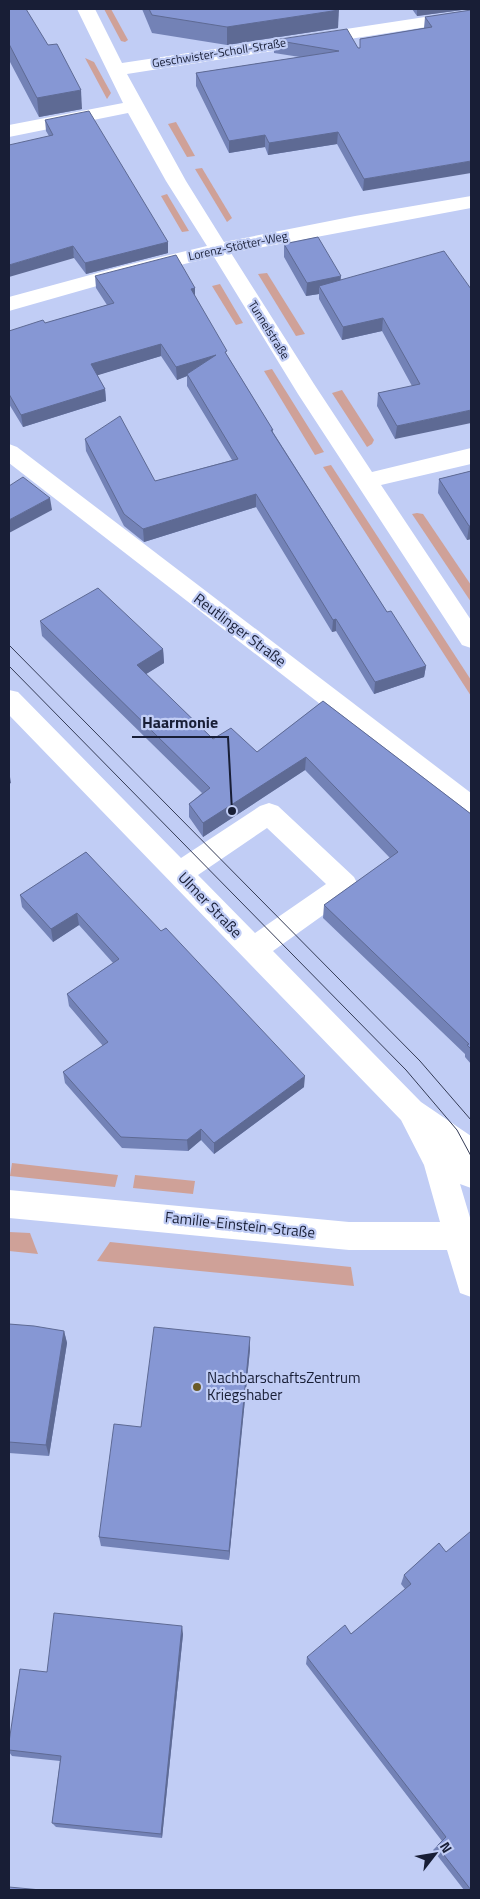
<svg xmlns="http://www.w3.org/2000/svg" width="480" height="1899" viewBox="0 0 480 1899" font-family="'Titillium Web',sans-serif">
<style>
.green{fill:#cfa198}
.lines{fill:none;stroke-linecap:round;stroke-linejoin:round}
.minor{fill:#fff;fill-rule:evenodd}
.tram{stroke:#343b56;stroke-width:1}
.wall{fill:#7382b6}
.shaded-wall{fill:#5e6a94}
.building{fill:#8697d4;stroke:#5e6a94}
.poi-dot{fill:#6a5a27;stroke:#c1cdf5;stroke-width:2}
.labels{text-anchor:middle;stroke-width:4.5;stroke-linejoin:round;paint-order:stroke}
.far-street-label{font-size:12px;fill:#181e36;stroke:#c1cdf5}
.street-label{font-size:15px;fill:#181e36;stroke:#c1cdf5}
.poi-label{font-size:15px;fill:#181e36;stroke:#c1cdf5;text-anchor:start}
.leader{fill:none;stroke:#181e36;stroke-width:2}
.callout-dot{fill:#181e36;stroke:#c1cdf5;stroke-width:2}
.callout-label{font-size:16px;text-anchor:middle;font-weight:bold;fill:#181e36;stroke:#c1cdf5;stroke-width:4.5;stroke-linejoin:round;paint-order:stroke}
</style>
<rect width="100%" height="100%" fill="#c1cdf5"/>
<g class="green">
<path d="M 104,9 L 111,9 L 128,40 L 125,42 L 121,41 Z"/>
<path d="M 85,58 L 94,62 L 111,93 L 107,99 Z"/>
<path d="M 176,122 L 195,156 L 187,157 L 168,124 Z"/>
<path d="M 202,168 L 232,218 L 227,222 L 195,169 Z"/>
<path d="M 167,194 L 189,231 L 182,232 L 161,196 Z"/>
<path d="M 267,273 L 305,334 L 296,336 L 258,274 Z"/>
<path d="M 220,284 L 243,323 L 236,325 L 212,286 Z"/>
<path d="M 272,369 L 324,452 L 315,455 L 264,371 Z"/>
<path d="M 342,390 L 374,440 L 372,444 L 367,447 L 332,393 Z"/>
<path d="M 331,465 L 471,680 L 471,696 L 323,467 Z"/>
<path d="M 417,513 L 423,514 L 471,585 L 471,602 L 412,514 Z"/>
<path d="M 12,1163 L 118,1175 L 115,1187 L 10,1176 Z"/>
<path d="M 135,1175 L 195,1181 L 193,1194 L 133,1188 Z"/>
<path d="M 9,1232 L 30,1233 L 38,1254 L 9,1251 Z"/>
<path d="M 110,1242 L 351,1267 L 354,1286 L 97,1261 Z"/>
</g>
<g class="lines">
<g class="minor">
<path d="M 77,9 L 95,9 L 122,63 L 471,10 L 471,20 L 127,74 L 186,181 L 224,242 L 355,216 L 471,196 L 471,208 L 231,253 L 314,384 L 372,472 L 471,448 L 471,464 L 381,485 L 471,620 L 471,648 L 462,645 L 298,394 L 214,257 L 125,278 L 9,311 L 9,297 L 123,266 L 207,246 L 166,181 L 128,113 L 9,137 L 9,125 L 123,103 Z"/>
<path d="M 9,444 L 17,447 L 471,793 L 471,817 L 462,814 L 9,463 Z"/>
<path d="M 9,690 L 18,692 L 181,858 L 260,806 L 269,803 L 278,806 L 354,877 L 358,885 L 354,893 L 273,951 L 421,1102 L 471,1136 L 471,1188 L 460,1184 L 471,1221 L 471,1297 L 460,1293 L 447,1250 L 349,1250 L 9,1218 L 9,1190 L 349,1222 L 440,1222 L 424,1165 L 401,1120 L 9,715 ZM 267,828 L 326,884 L 255,933 L 198,875 Z"/>
</g>
<g class="tram">
<path d="M 9,645 L 420,1061 L 471,1120"/>
<path d="M 9,666 L 406,1070 L 457,1130 L 471,1156"/>
</g>
</g>
<g class="wall">
<path d="M 9,9 L 48,45 L 82,109 L 39,117 L 10,62 L 9,62 Z"/>
<path d="M 142,9 L 338,9 L 338,28 L 227,45 L 152,33 Z"/>
<path d="M 412,9 L 462,9 L 462,10 L 417,16 Z"/>
<path d="M 471,10 L 363,191 L 337,144 L 268,155 L 265,147 L 229,153 L 196,86 L 196,73 L 300,57 L 274,53 L 274,40 L 360,48 L 360,39 L 424,28 L 425,17 Z"/>
<path d="M 45,120 L 168,253 L 86,274 L 74,258 L 49,136 L 46,131 Z"/>
<path d="M 284,244 L 340,280 L 471,289 L 395,439 L 377,406 L 378,393 L 412,386 L 382,331 L 342,340 L 319,299 L 319,294 L 306,296 L 284,257 Z"/>
<path d="M 95,276 L 195,288 L 195,297 L 227,355 L 273,430 L 273,432 L 387,612 L 426,666 L 424,677 L 374,694 L 336,631 L 332,632 L 256,507 L 144,542 L 124,526 L 86,451 L 85,439 L 155,481 L 232,460 L 187,386 L 187,376 L 177,380 L 161,356 L 97,375 L 105,389 L 106,401 L 23,427 L 9,404 L 9,331 L 45,323 L 107,305 L 96,288 Z"/>
<path d="M 471,471 L 471,539 L 467,540 L 438,493 L 439,479 Z"/>
<path d="M 40,621 L 163,649 L 164,663 L 146,674 L 213,739 L 257,752 L 323,701 L 471,814 L 471,1064 L 465,1057 L 465,1054 L 323,918 L 324,905 L 390,858 L 305,770 L 203,837 L 189,817 L 189,804 L 202,793 L 42,636 Z"/>
<path d="M 86,852 L 304,1087 L 214,1154 L 201,1140 L 188,1151 L 122,1148 L 65,1083 L 63,1072 L 103,1046 L 69,1006 L 67,994 L 113,963 L 79,925 L 53,942 L 22,907 L 20,895 Z"/>
<path d="M 9,1324 L 64,1331 L 67,1343 L 49,1456 L 9,1453 Z"/>
<path d="M 250,1349 L 229,1560 L 101,1546 L 99,1537 L 141,1427 Z"/>
<path d="M 439,1543 L 471,1890 L 464,1890 L 433,1850 L 442,1841 L 306,1664 L 307,1657 L 351,1634 L 405,1589 L 401,1584 L 404,1575 Z"/>
<path d="M 183,1634 L 162,1838 L 56,1827 L 52,1823 L 60,1761 L 12,1756 L 9,1752 L 9,1742 L 47,1672 Z"/>
</g>
<g class="shaded-wall">
<path d="M 417,9 L 462,9 L 462,10 L 417,16 Z"/>
<path d="M 339,10 L 338,28 L 227,45 L 227,27 Z"/>
<path d="M 9,48 L 10,62 L 9,62 Z"/>
<path d="M 81,90 L 82,109 L 39,117 L 37,98 Z"/>
<path d="M 338,132 L 337,144 L 268,155 L 269,143 Z"/>
<path d="M 265,135 L 265,147 L 229,153 L 229,141 Z"/>
<path d="M 471,161 L 471,173 L 363,191 L 364,179 Z"/>
<path d="M 168,242 L 168,253 L 86,274 L 85,263 Z"/>
<path d="M 73,246 L 74,258 L 9,277 L 9,265 Z"/>
<path d="M 341,276 L 340,289 L 319,286 L 319,294 L 306,296 L 307,283 Z"/>
<path d="M 195,288 L 195,301 L 191,289 Z"/>
<path d="M 383,318 L 382,331 L 342,340 L 343,327 Z"/>
<path d="M 161,344 L 161,356 L 92,377 L 91,364 Z"/>
<path d="M 216,355 L 187,374 L 187,376 L 177,380 L 176,367 Z"/>
<path d="M 105,389 L 106,401 L 23,427 L 21,415 Z"/>
<path d="M 471,410 L 471,423 L 395,439 L 397,426 Z"/>
<path d="M 256,494 L 256,507 L 144,542 L 143,529 Z"/>
<path d="M 50,498 L 52,510 L 9,533 L 9,520 Z"/>
<path d="M 469,526 L 471,526 L 471,539 L 467,540 Z"/>
<path d="M 336,619 L 336,631 L 332,632 L 333,620 Z"/>
<path d="M 163,649 L 164,663 L 138,679 L 137,665 Z"/>
<path d="M 426,666 L 424,677 L 374,694 L 375,682 Z"/>
<path d="M 306,757 L 305,770 L 203,837 L 203,823 Z"/>
<path d="M 9,771 L 11,783 L 9,784 Z"/>
<path d="M 77,913 L 79,925 L 53,942 L 51,929 Z"/>
<path d="M 305,1076 L 304,1087 L 214,1154 L 214,1143 Z"/>
<path d="M 201,1129 L 201,1140 L 188,1151 L 187,1140 Z"/>
<path d="M 64,1331 L 67,1343 L 49,1456 L 46,1445 Z"/>
<path d="M 250,1337 L 250,1349 L 229,1560 L 229,1551 Z"/>
<path d="M 182,1626 L 183,1634 L 162,1838 L 161,1834 Z"/>
</g>
<g class="building">
<path d="M 9,9 L 26,9 L 48,45 L 57,44 L 81,90 L 37,98 L 9,44 Z"/>
<path d="M 149,9 L 338,9 L 339,10 L 227,27 L 152,15 Z"/>
<path d="M 471,10 L 471,161 L 364,179 L 338,132 L 269,143 L 265,135 L 229,141 L 196,73 L 339,51 L 274,40 L 347,29 L 358,48 L 360,48 L 360,39 L 432,27 L 425,17 Z"/>
<path d="M 89,111 L 168,242 L 85,263 L 73,246 L 9,265 L 9,145 L 53,135 L 45,120 Z"/>
<path d="M 318,237 L 341,276 L 307,283 L 284,244 Z"/>
<path d="M 444,251 L 471,289 L 471,410 L 397,426 L 378,393 L 420,384 L 383,318 L 343,327 L 319,286 Z"/>
<path d="M 176,255 L 195,288 L 191,289 L 227,351 L 225,352 L 273,430 L 271,430 L 387,612 L 391,611 L 426,666 L 375,682 L 336,619 L 333,620 L 256,494 L 143,529 L 124,514 L 85,439 L 120,416 L 155,481 L 238,459 L 187,374 L 216,355 L 176,367 L 161,344 L 91,364 L 105,389 L 21,415 L 9,394 L 9,331 L 43,320 L 45,323 L 114,303 L 95,276 Z"/>
<path d="M 471,471 L 471,526 L 469,526 L 439,479 Z"/>
<path d="M 23,477 L 50,498 L 9,520 L 9,486 Z"/>
<path d="M 98,588 L 163,649 L 137,665 L 213,739 L 231,728 L 257,752 L 323,701 L 471,814 L 471,1049 L 467,1045 L 469,1044 L 324,905 L 398,852 L 306,757 L 203,823 L 189,804 L 210,788 L 40,621 Z"/>
<path d="M 86,852 L 161,931 L 166,928 L 305,1076 L 214,1143 L 201,1129 L 187,1140 L 121,1137 L 63,1072 L 108,1042 L 67,994 L 119,959 L 77,913 L 51,929 L 20,895 Z"/>
<path d="M 9,1324 L 34,1326 L 64,1331 L 46,1445 L 9,1442 Z"/>
<path d="M 154,1327 L 250,1337 L 229,1551 L 99,1537 L 114,1424 L 141,1427 Z"/>
<path d="M 471,1531 L 471,1890 L 437,1846 L 446,1837 L 307,1657 L 345,1625 L 351,1634 L 411,1584 L 404,1575 L 439,1543 L 446,1552 Z"/>
<path d="M 54,1613 L 182,1626 L 161,1834 L 52,1823 L 61,1756 L 9,1750 L 9,1742 L 20,1669 L 47,1672 Z"/>
<path d="M 9,1887 L 41,1890 L 9,1890 Z"/>
</g>
<circle class="poi-dot" cx="197" cy="1387" r="5"/>
<g class="labels">
<g class="far-street-label">
<text transform="translate(219 53) rotate(-9)" y="4">Geschwister-Scholl-Straße</text>
<text transform="translate(238 246) rotate(-12)" y="4">Lorenz-Stötter-Weg</text>
<text transform="translate(269 330) rotate(58)" y="4">Tunnelstraße</text>
</g>
<g class="street-label">
<text transform="translate(240 630) rotate(37)" y="5">Reutlinger Straße</text>
<text transform="translate(210 905) rotate(46)" y="5">Ulmer Straße</text>
<text transform="translate(240 1225) rotate(6)" y="5">Familie-Einstein-Straße</text>
</g>
<g class="poi-label">
<text x="207" y="1383">NachbarschaftsZentrum<tspan x="207" dy="17">Kriegshaber</tspan></text>
</g>
</g>
<path class="leader" d="M232 811L228 737H132"/>
<circle class="callout-dot" cx="232" cy="811" r="5"/>
<g class="callout-label">
<text x="180" y="728">Haarmonie</text>
</g>
<rect width="480" height="1899" fill="none" stroke="#181e36" stroke-width="20"/>
<g transform="translate(435 1854) rotate(59)" stroke="#c1cdf5" stroke-width="4" paint-order="stroke">
<path d="M0-4L9 19L0 12L-9 19Z" fill="#181e36"/>
<text y="-8" font-size="14" font-weight="bold" text-anchor="middle" fill="#181e36">N</text>
</g>
</svg>
